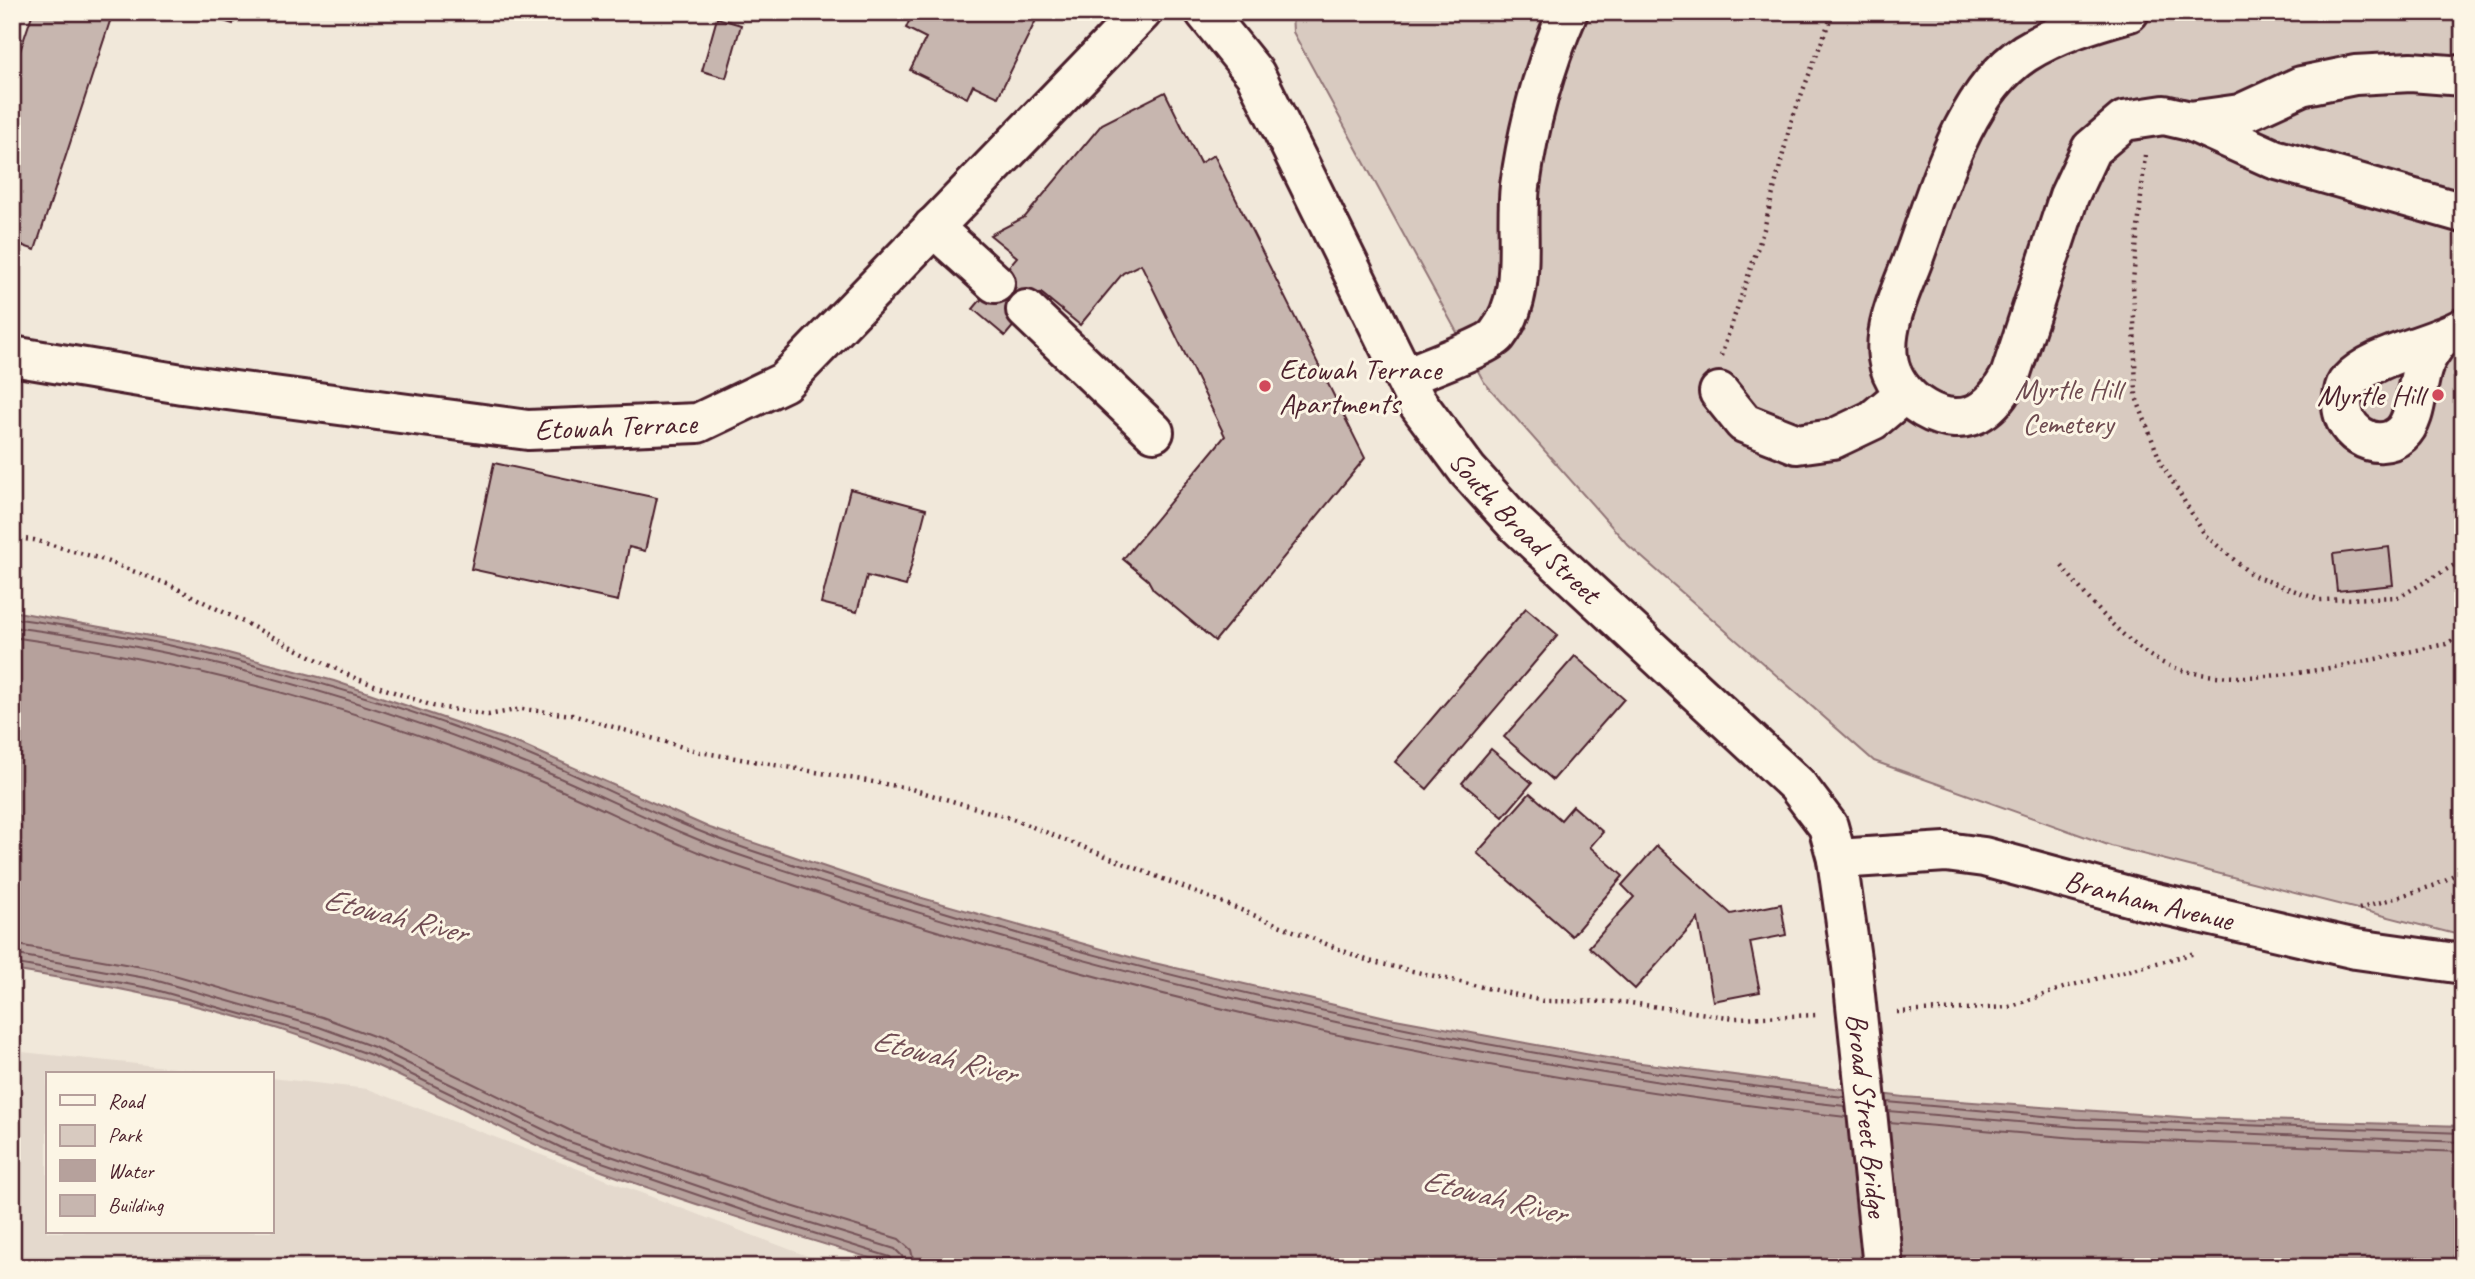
<svg xmlns="http://www.w3.org/2000/svg" width="2475" height="1279" viewBox="0 0 2475 1279" font-family="Caveat,sans-serif">
<style>
.built{fill:#e4d9cd}
.green{fill:#d8cac0;stroke:#917476;stroke-width:2}
.water{fill:#b6a19c;stroke:#8b6d6f;stroke-width:2}
.lines{fill:none;stroke-linecap:round;stroke-linejoin:round}
.shore{stroke:#755358;stroke-width:2}
.building{fill:#c7b6af;stroke:#4a1f2b;stroke-width:2}
.minor-casing{stroke:#4a1f2b;stroke-width:44}
.major-casing{stroke:#4a1f2b;stroke-width:44}
.path{stroke:#4a1f2b;stroke-width:4.5;stroke-dasharray:2 5;stroke-linecap:butt}
.minor{stroke:#fcf5e5;stroke-width:38}
.major{stroke:#fcf5e5;stroke-width:38}
.major-bridge-casing{stroke:#4a1f2b;stroke-width:44;stroke-linecap:butt}
.major-bridge{stroke:#fcf5e5;stroke-width:38}
.poi-dot{fill:#d1495b;stroke:#fcf5e5;stroke-width:2.5}
.labels{text-anchor:middle;stroke-width:6;stroke-linejoin:round;paint-order:stroke}
.poi-label{font-size:30px;fill:#4a1f2b;stroke:#fcf5e5;text-anchor:start}
.park-label{font-size:30px;fill:#6e4a50;stroke:#fcf5e5}
.street-label{font-size:30px;fill:#4a1f2b;stroke:#fcf5e5}
.water-label{font-size:32px;font-style:italic;fill:#704c53;stroke:#fcf5e5}
</style>
<rect width="100%" height="100%" fill="#f1e8da"/>
<filter id="ink" filterUnits="userSpaceOnUse"><feTurbulence type="fractalNoise" baseFrequency=".0143" numOctaves="2"/><feDisplacementMap in="SourceGraphic" scale="14" xChannelSelector="R" yChannelSelector="G"/><feConvolveMatrix kernelMatrix="1 2 1 2 8 2 1 2 1" color-interpolation-filters="sRGB"/></filter>
<g filter="url(#ink)">
<path class="built" d="M 12,1051 L 233,1074 L 47,1074 L 47,1232 L 271,1232 L 271,1078 L 368,1089 L 836,1267 L 12,1267 Z"/>
<path class="green" d="M 1292,12 L 2463,12 L 2463,936 L 2111,846 L 1874,761 L 1628,545 L 1484,382 L 1293,32 Z"/>
<path class="water" d="M 12,611 L 194,644 L 334,681 L 525,746 L 710,828 L 887,888 L 1137,959 L 1390,1018 L 1618,1060 L 1904,1097 L 2193,1118 L 2463,1126 L 2463,1267 L 900,1267 C 787,1233 672,1199 562,1156 C 495,1129 433,1089 366,1061 C 254,1014 132,989 12,970 Z"/>
<g class="lines">
<g class="shore">
<path d="M 12,618 C 185,641 357,688 519,751 C 596,782 669,823 747,849 C 1103,970 1471,1056 1844,1097"/>
<path d="M 12,627 C 185,649 358,696 519,761 C 596,791 669,832 748,858 C 1104,978 1471,1065 1845,1106"/>
<path d="M 12,637 C 182,661 351,706 510,769 C 576,794 638,828 703,854 C 732,866 763,875 793,885 C 1134,1000 1489,1078 1846,1117"/>
<path d="M 12,944 L 153,969 L 322,1017 L 379,1038 L 571,1131 L 762,1197 L 899,1239 L 911,1250 L 915,1267"/>
<path d="M 12,954 L 151,979 L 319,1027 L 374,1047 L 567,1141 L 759,1207 L 895,1249 L 902,1256 L 905,1267"/>
<path d="M 12,963 L 149,988 L 316,1035 L 371,1055 L 564,1149 L 756,1215 L 890,1257 L 896,1267"/>
<path d="M 1887,1102 L 2077,1119 L 2463,1133"/>
<path d="M 1888,1111 L 2077,1127 L 2463,1142"/>
<path d="M 1889,1122 L 2076,1138 L 2463,1152"/>
</g>
</g>
<g class="building">
<path d="M 33,12 L 113,12 L 35,250 L 12,242 L 12,75 Z"/>
<path d="M 195,12 L 237,12 L 233,24 Z"/>
<path d="M 913,12 L 1040,12 L 998,97 L 973,85 L 967,98 L 910,70 L 926,38 L 906,28 Z"/>
<path d="M 717,18 L 741,25 L 726,78 L 702,71 Z"/>
<path d="M 1165,92 L 1200,163 L 1214,155 L 1365,458 L 1215,641 L 1153,589 L 1148,580 L 1123,559 L 1225,436 L 1141,264 L 1123,273 L 1080,325 L 1041,293 L 1005,336 L 973,309 L 1017,257 L 990,235 L 1025,217 L 1102,124 Z"/>
<path d="M 494,463 L 657,498 L 645,551 L 629,547 L 618,601 L 471,569 Z"/>
<path d="M 850,489 L 926,509 L 906,586 L 867,576 L 857,612 L 821,603 Z"/>
<path d="M 2389,547 L 2393,585 L 2337,591 L 2333,554 Z"/>
<path d="M 1526,608 L 1558,635 L 1427,789 L 1395,762 Z"/>
<path d="M 1575,656 L 1624,699 L 1553,780 L 1504,737 Z"/>
<path d="M 1491,749 L 1532,783 L 1503,817 L 1462,783 Z"/>
<path d="M 1530,793 L 1561,820 L 1573,806 L 1603,832 L 1590,847 L 1623,876 L 1572,936 L 1477,853 Z"/>
<path d="M 1657,846 L 1731,914 L 1781,904 L 1786,935 L 1750,942 L 1760,992 L 1713,1001 L 1698,919 L 1635,989 L 1589,947 L 1634,897 L 1622,885 Z"/>
</g>
<g class="lines">
<defs>
<g id="minor">
<path d="M 2129,12 C 2093,22 2057,33 2025,53 C 1965,92 1939,187 1916,251 C 1905,283 1883,323 1888,358 C 1893,398 1948,436 1984,409 C 1996,400 2003,388 2010,376 L 2069,196 L 2091,149 L 2124,121 L 2164,115 L 2190,121 L 2274,159 L 2463,213"/>
<path d="M 2190,121 L 2240,114 L 2301,86 L 2355,75 L 2411,72 L 2463,76"/>
<path d="M 933,227 L 995,283"/>
<path d="M 1026,310 L 1154,432"/>
<path d="M 2438,341 C 2433,348 2427,356 2424,364 C 2415,385 2418,419 2401,434 C 2376,456 2336,430 2343,397 C 2344,392 2344,386 2348,382 C 2372,355 2430,346 2463,328"/>
<path id="s1" d="M 12,356 L 182,384 L 528,430 L 698,423 L 784,382 L 1142,12"/>
<path d="M 1405,377 C 1422,370 1488,346 1497,335 C 1530,293 1514,236 1520,186 C 1528,127 1544,67 1568,12"/>
<path d="M 1719,392 L 1744,423 L 1797,444 L 1833,439 L 1873,420 L 1904,394"/>
<path id="s2" d="M 1837,859 L 1946,852 L 1984,857 L 2143,900 L 2356,949 L 2463,964"/>
</g>
<g id="major">
<path id="s3" d="M 1205,12 L 1255,74 L 1416,401 L 1468,471 L 1516,524 L 1797,785 L 1828,826 L 1837,859 L 1852,966"/>
</g>
</defs>
<use href="#minor" class="minor-casing"/>
<use href="#major" class="major-casing"/>
<g class="path">
<path d="M 2145,155 L 2133,281 L 2136,397 L 2161,463 L 2205,535 L 2252,575 L 2320,600 L 2399,597 L 2463,560"/>
<path d="M 1721,356 L 1764,229 L 1791,122 L 1833,12"/>
<path d="M 12,538 L 34,540 L 98,558 L 170,585 L 352,677 L 433,706 L 488,715 L 522,709 L 572,715 L 700,752 L 908,788 L 1010,818 L 1369,961 L 1543,1001 L 1623,1002 L 1735,1018 L 1818,1015"/>
<path d="M 2062,566 C 2088,599 2117,634 2152,657 C 2223,702 2368,659 2446,644 L 2463,634"/>
<path d="M 2359,909 L 2436,885 L 2463,870"/>
<path d="M 1897,1012 L 2009,1007 L 2069,986 L 2195,953"/>
</g>
<use href="#minor" class="minor"/>
<use href="#major" class="major"/>
<defs>
<g id="major-bridge">
<path id="s4" d="M 1852,966 L 1883,1267"/>
</g>
</defs>
<use href="#major-bridge" class="major-bridge-casing"/>
<use href="#major-bridge" class="major-bridge"/>
</g>
</g>
<g class="poi-dot">
<circle cx="1265" cy="386" r="7"/>
<circle cx="2438" cy="395" r="7"/>
</g>
<g class="labels">
<g class="poi-label">
<text x="1279" y="379">Etowah Terrace<tspan x="1279" dy="34">Apartments</tspan></text>
<text x="2424" y="405" text-anchor="end">Myrtle Hill</text>
</g>
<g class="park-label">
<text x="2068" y="399">Myrtle Hill<tspan x="2068" dy="34">Cemetery</tspan></text>
</g>
<g class="street-label">
<text dy="10" stroke="none"><textPath href="#s1" startOffset="609">Etowah Terrace</textPath></text>
<text dy="10" stroke="none"><textPath href="#s3" startOffset="611">South Broad Street</textPath></text>
<text dy="10" stroke="none"><textPath href="#s2" startOffset="318">Branham Avenue</textPath></text>
<text dy="10" stroke="none"><textPath href="#s4" startOffset="150">Broad Street Bridge</textPath></text>
</g>
<g class="water-label">
<text transform="translate(395 915) rotate(14)" y="11">Etowah River</text>
<text transform="translate(944 1056) rotate(14)" y="11">Etowah River</text>
<text transform="translate(1494 1196) rotate(14)" y="11">Etowah River</text>
</g>
</g>
<rect width="2475" height="1279" fill="none" stroke="#fcf5e5" stroke-width="42"/>
<rect x="21" y="21" width="2433" height="1237" fill="none" stroke="#4a1f2b" stroke-width="2.5" filter="url(#ink)"/>
<rect x="46" y="1072" width="228" height="161" fill="#fcf5e5" stroke="#b59f9b" stroke-width="2"/>
<rect x="60" y="1095" width="35" height="10" fill="#fcf5e5" stroke="#b59f9b" stroke-width="2"/>
<text x="108" y="1108" font-size="21" fill="#4a1f2b">Road</text>
<rect x="60" y="1125" width="35" height="21" fill="#d8cac0" stroke="#b59f9b" stroke-width="2"/>
<text x="108" y="1142" font-size="21" fill="#4a1f2b">Park</text>
<rect x="60" y="1160" width="35" height="21" fill="#b6a19c" stroke="#b59f9b" stroke-width="2"/>
<text x="108" y="1178" font-size="21" fill="#4a1f2b">Water</text>
<rect x="60" y="1195" width="35" height="21" fill="#c7b6af" stroke="#b59f9b" stroke-width="2"/>
<text x="108" y="1212" font-size="21" fill="#4a1f2b">Building</text>
</svg>
